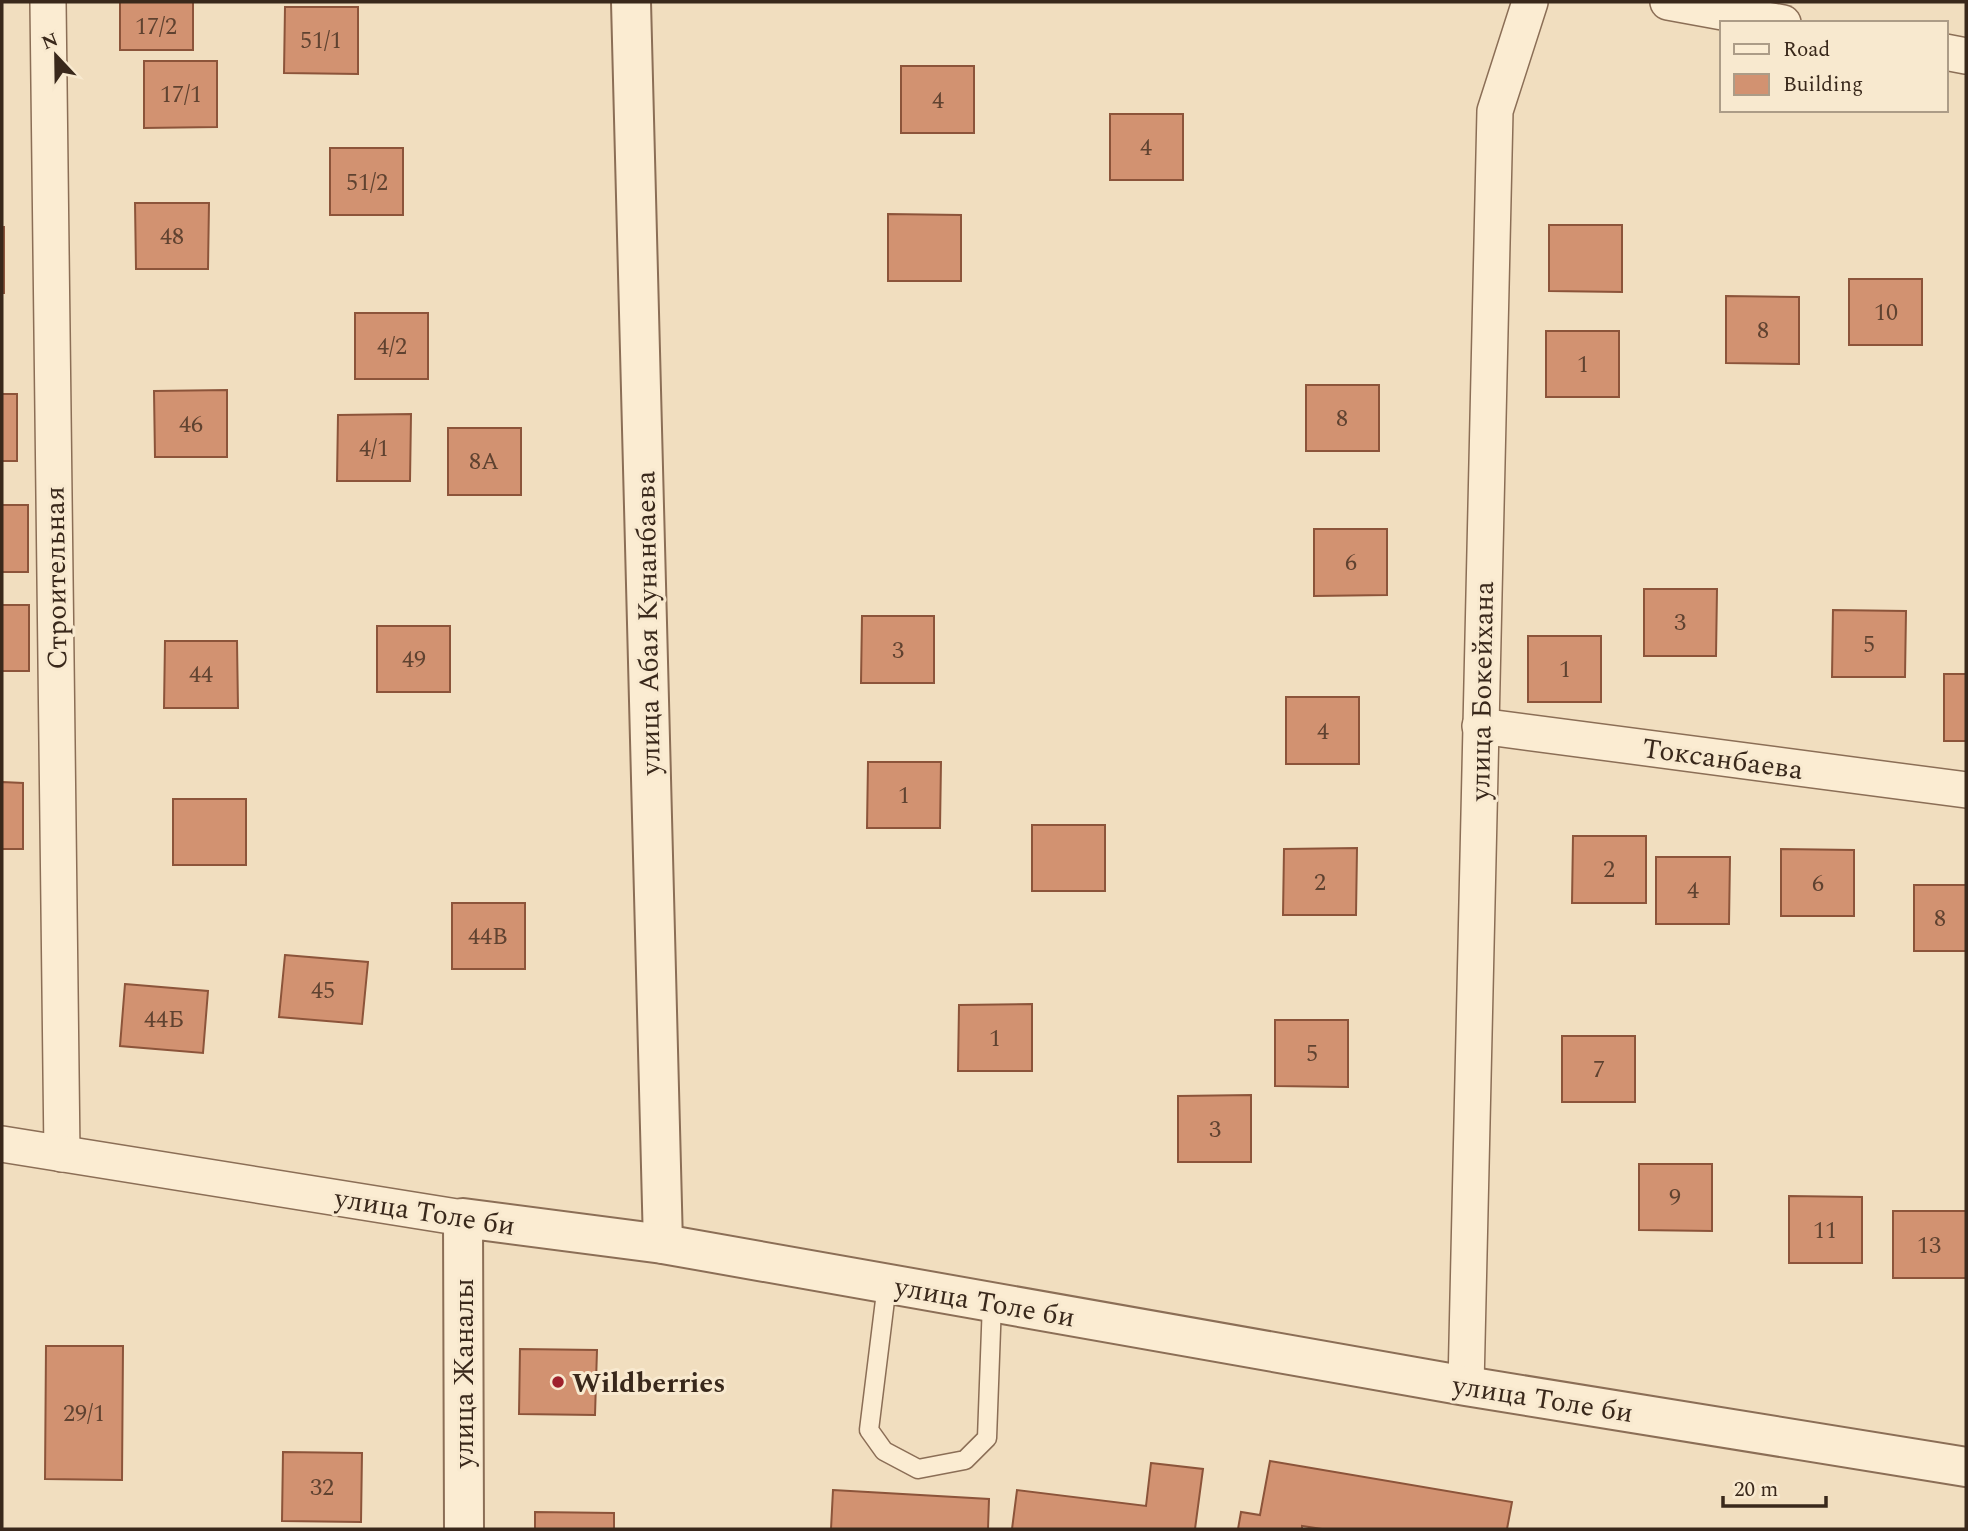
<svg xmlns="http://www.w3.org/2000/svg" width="1968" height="1531" viewBox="0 0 1968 1531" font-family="Spectral,serif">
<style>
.building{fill:#d29271;stroke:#8c543a;stroke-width:2}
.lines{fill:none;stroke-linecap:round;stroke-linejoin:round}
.service-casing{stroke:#8b6e56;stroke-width:21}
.minor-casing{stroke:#8b6e56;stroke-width:38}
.tertiary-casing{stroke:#8b6e56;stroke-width:42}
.service{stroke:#fbecd2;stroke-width:18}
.minor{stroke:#fbecd2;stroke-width:35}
.tertiary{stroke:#fbecd2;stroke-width:38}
.poi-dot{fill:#9e212c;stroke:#f8e9cf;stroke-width:2.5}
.labels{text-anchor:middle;stroke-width:6;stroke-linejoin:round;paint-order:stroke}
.number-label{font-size:24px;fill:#5f4230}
.street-label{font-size:28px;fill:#39281b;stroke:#f8e9cf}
.poi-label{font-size:28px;font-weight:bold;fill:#39281b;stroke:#f8e9cf;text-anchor:start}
</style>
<rect width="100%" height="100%" fill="#f1debf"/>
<g class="building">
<rect x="120" y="2" width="73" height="48"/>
<path d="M 285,7 L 358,7 L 358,74 L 284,73 Z"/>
<path d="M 144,61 L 217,61 L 217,127 L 144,128 Z"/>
<rect x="901" y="66" width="73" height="67"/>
<rect x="1110" y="114" width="73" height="66"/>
<rect x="330" y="148" width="73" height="67"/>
<path d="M 135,203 L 209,203 L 208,269 L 136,269 Z"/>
<path d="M 888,214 L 961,215 L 961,281 L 888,281 Z"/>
<path d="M 1549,225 L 1622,225 L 1622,292 L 1549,291 Z"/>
<rect x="2" y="227" width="2" height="66"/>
<rect x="1849" y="279" width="73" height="66"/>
<path d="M 1726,296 L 1799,297 L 1799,364 L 1726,363 Z"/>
<rect x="355" y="313" width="73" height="66"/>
<rect x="1546" y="331" width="73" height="66"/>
<rect x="1306" y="385" width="73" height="66"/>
<path d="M 227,390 L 227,457 L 155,457 L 154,391 Z"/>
<rect x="2" y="394" width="15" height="67"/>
<path d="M 411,414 L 410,481 L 337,481 L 338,415 Z"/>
<rect x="448" y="428" width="73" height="67"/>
<rect x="2" y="505" width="26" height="67"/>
<path d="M 1314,529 L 1387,529 L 1387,595 L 1314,596 Z"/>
<path d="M 1644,589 L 1717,589 L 1716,656 L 1644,656 Z"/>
<rect x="2" y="605" width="27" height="66"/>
<path d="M 1833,610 L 1906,611 L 1905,677 L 1832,677 Z"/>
<path d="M 862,616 L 934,616 L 934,683 L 861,683 Z"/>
<rect x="377" y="626" width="73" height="66"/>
<rect x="1528" y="636" width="73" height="66"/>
<path d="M 165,641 L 237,641 L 238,708 L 164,708 Z"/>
<rect x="1944" y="674" width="22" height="67"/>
<rect x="1286" y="697" width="73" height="67"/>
<path d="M 868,762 L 941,762 L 940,828 L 867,828 Z"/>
<path d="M 2,782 L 23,783 L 23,849 L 2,849 Z"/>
<rect x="173" y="799" width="73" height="66"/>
<rect x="1032" y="825" width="73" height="66"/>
<path d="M 1573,836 L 1646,836 L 1646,903 L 1572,903 Z"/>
<path d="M 1357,848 L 1356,915 L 1283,915 L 1284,849 Z"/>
<path d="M 1781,849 L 1854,850 L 1854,916 L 1781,916 Z"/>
<path d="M 1656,857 L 1730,857 L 1729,924 L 1656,924 Z"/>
<rect x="1914" y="885" width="52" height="66"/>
<rect x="452" y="903" width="73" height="66"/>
<path d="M 285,955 L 368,962 L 362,1024 L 279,1017 Z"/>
<path d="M 125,984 L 208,991 L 203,1053 L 120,1046 Z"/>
<path d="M 1032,1004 L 1032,1071 L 958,1071 L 959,1005 Z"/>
<path d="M 1275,1020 L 1348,1020 L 1348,1087 L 1275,1086 Z"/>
<rect x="1562" y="1036" width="73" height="66"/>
<path d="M 1251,1095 L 1251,1162 L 1178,1162 L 1178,1096 Z"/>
<path d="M 1639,1164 L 1712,1164 L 1712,1231 L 1639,1230 Z"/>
<path d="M 1789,1196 L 1862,1197 L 1862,1263 L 1789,1263 Z"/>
<rect x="1893" y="1211" width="73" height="67"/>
<path d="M 46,1346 L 123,1346 L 122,1480 L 45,1479 Z"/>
<path d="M 520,1349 L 597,1350 L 595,1415 L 519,1414 Z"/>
<path d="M 283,1452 L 362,1453 L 361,1522 L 282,1521 Z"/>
<path d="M 1270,1461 L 1512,1502 L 1507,1529 L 1322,1529 L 1302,1526 L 1302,1529 L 1238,1529 L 1241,1512 L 1260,1515 Z"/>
<path d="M 1151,1463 L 1203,1469 L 1195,1529 L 1012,1529 L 1017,1490 L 1146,1506 Z"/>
<path d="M 833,1490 L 989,1499 L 988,1529 L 831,1529 Z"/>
<path d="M 535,1512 L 614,1513 L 614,1529 L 535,1529 Z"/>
</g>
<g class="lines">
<defs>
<path id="service" d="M 887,1284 L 869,1430 L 884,1451 L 918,1469 L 965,1460 L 987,1438 L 992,1302"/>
<g id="minor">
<path d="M 48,2 L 62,1154"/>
<path d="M 1668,2 L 1783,23"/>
<path d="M 1945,52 L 1966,56"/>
<path d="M 1480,726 L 1966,790"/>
<path d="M 2,1144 L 463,1218"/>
<path d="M 1466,1386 L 1495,111 L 1530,2"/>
</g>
<g id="tertiary">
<path d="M 631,2 L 663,1244"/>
<path d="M 464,1529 L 463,1218 L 663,1244 L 1466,1386 L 1966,1467"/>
</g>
</defs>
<use href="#service" class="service-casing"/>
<use href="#minor" class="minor-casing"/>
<use href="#tertiary" class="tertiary-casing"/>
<use href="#service" class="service"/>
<use href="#minor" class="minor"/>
<use href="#tertiary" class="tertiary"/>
</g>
<circle class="poi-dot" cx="558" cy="1382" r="7"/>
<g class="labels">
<g class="number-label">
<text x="156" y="34">17/2</text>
<text x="321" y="48">51/1</text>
<text x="181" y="102">17/1</text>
<text x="938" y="108">4</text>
<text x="1146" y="155">4</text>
<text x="367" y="190">51/2</text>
<text x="172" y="244">48</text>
<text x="1886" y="320">10</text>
<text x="1763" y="338">8</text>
<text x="392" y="354">4/2</text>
<text x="1583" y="372">1</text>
<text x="1342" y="426">8</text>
<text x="191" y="432">46</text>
<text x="374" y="456">4/1</text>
<text x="484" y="469">8А</text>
<text x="1351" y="570">6</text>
<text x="1680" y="630">3</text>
<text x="1869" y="652">5</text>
<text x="898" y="658">3</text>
<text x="414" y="667">49</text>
<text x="1565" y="677">1</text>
<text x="201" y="682">44</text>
<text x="1323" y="739">4</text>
<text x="904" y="803">1</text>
<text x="1609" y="877">2</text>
<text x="1320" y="890">2</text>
<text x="1818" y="891">6</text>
<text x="1693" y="898">4</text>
<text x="1940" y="926">8</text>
<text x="488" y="944">44В</text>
<text x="323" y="998">45</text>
<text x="164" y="1027">44Б</text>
<text x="995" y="1046">1</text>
<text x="1312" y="1061">5</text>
<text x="1599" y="1077">7</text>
<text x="1215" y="1137">3</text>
<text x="1675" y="1205">9</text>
<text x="1825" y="1238">11</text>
<text x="1929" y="1253">13</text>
<text x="84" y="1421">29/1</text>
<text x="322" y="1495">32</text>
</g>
<g class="street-label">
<text transform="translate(55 578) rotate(-91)" y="10">Строительная</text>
<text transform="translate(647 623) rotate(-91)" y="10">улица Абая Кунанбаева</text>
<text transform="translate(1481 691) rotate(-89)" y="10">улица Бокейхана</text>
<text transform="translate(1723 758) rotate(8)" y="10">Токсанбаева</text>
<text transform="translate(425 1211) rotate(9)" y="10">улица Толе би</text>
<text transform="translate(985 1301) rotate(10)" y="10">улица Толе би</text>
<text transform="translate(463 1373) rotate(-90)" y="10">улица Жаналы</text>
<text transform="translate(1543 1398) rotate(9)" y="10">улица Толе би</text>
</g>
<g class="poi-label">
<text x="572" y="1392">Wildberries</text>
</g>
</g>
<rect width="1968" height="1531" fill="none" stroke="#39281b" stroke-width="7"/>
<rect x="1720" y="21" width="228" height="91" fill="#f8e9cf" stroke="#ac9c87" stroke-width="2"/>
<rect x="1734" y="44" width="35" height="10" fill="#fbecd2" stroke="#ac9c87" stroke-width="2"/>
<text x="1783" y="56" font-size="21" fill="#39281b">Road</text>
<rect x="1734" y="74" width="35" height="21" fill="#d29271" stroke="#ac9c87" stroke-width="2"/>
<text x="1783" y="91" font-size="21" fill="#39281b">Building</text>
<g transform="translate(56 56) rotate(338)" stroke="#f8e9cf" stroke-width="5" paint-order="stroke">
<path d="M0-5L12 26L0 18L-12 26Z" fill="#39281b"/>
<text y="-10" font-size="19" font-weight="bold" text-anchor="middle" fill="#39281b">N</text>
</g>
<path d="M1723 1496v10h103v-10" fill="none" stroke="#39281b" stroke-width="3.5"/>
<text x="1734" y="1496" font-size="21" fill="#39281b" stroke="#f8e9cf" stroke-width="5" paint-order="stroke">20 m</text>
</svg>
